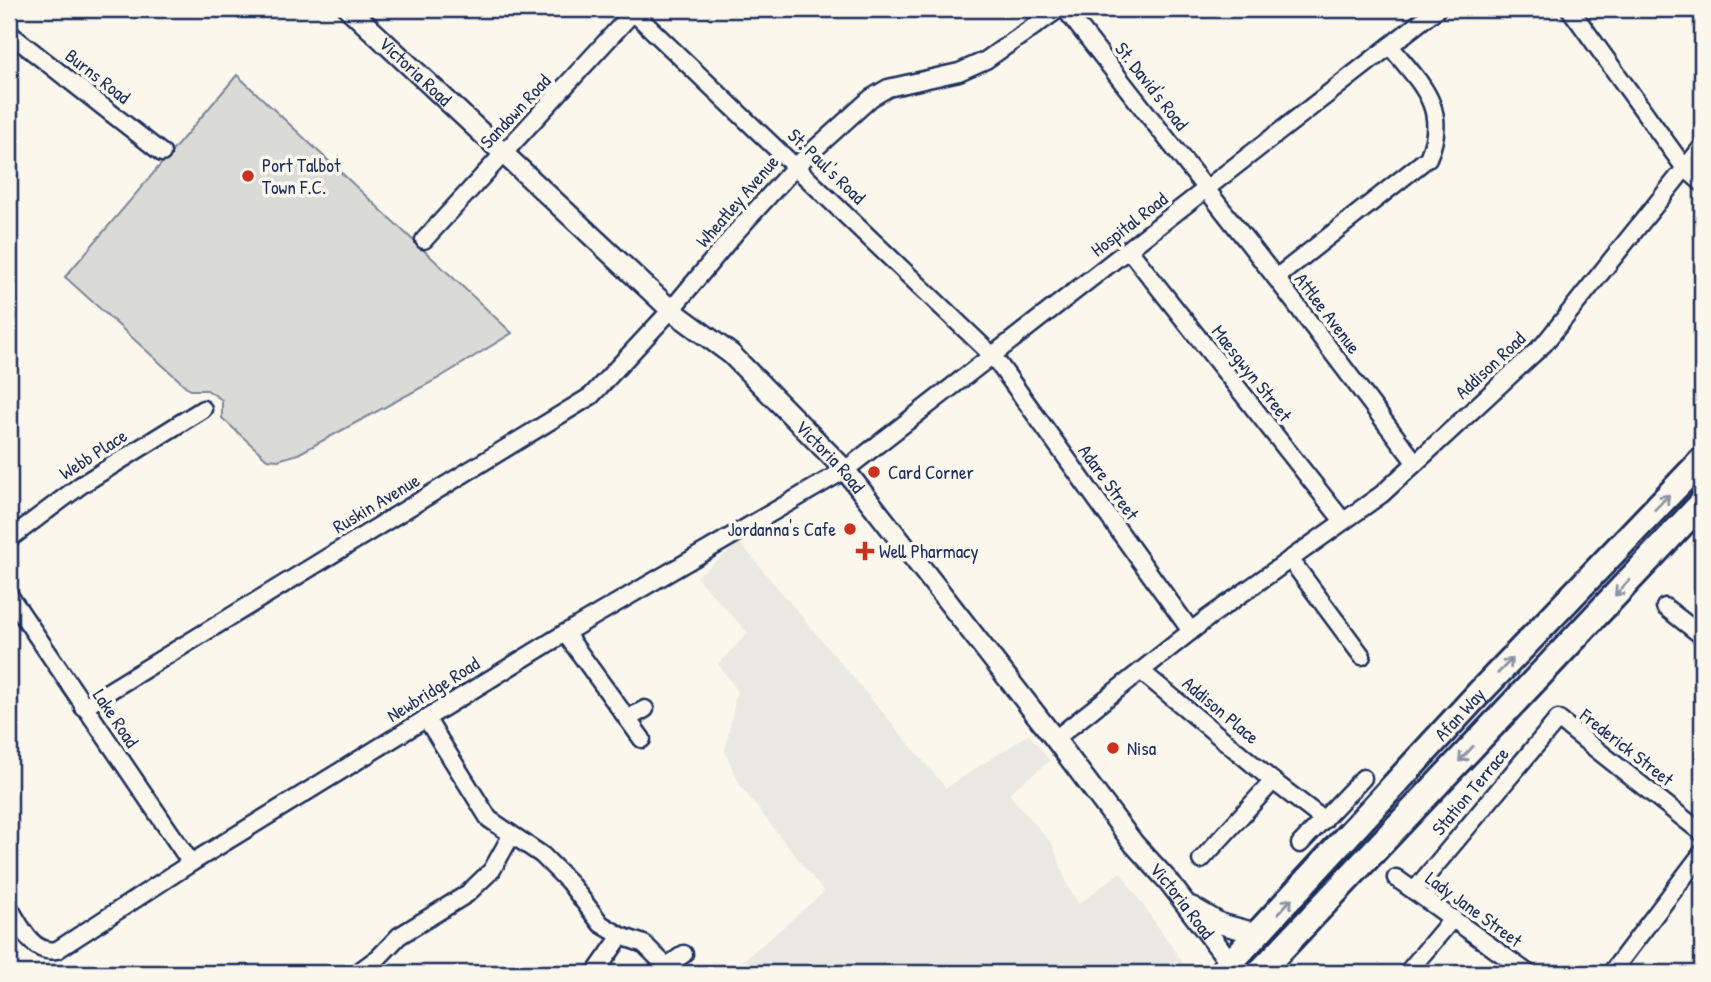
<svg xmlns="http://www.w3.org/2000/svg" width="1711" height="982" viewBox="0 0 1711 982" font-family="'Patrick Hand',sans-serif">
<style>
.built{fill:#eae8e2}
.green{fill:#dadad7;stroke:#7a849a;stroke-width:2}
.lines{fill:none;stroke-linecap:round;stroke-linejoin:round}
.minor-casing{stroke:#1b2f5e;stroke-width:21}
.tertiary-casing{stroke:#1b2f5e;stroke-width:24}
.primary-casing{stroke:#1b2f5e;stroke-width:30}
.minor{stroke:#fbf7ec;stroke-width:16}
.tertiary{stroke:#fbf7ec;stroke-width:19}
.primary{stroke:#fbf7ec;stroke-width:24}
.oneway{stroke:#8b93a5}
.poi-dot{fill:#c8321e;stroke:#fbf7ec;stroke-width:2.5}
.labels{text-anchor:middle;stroke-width:7;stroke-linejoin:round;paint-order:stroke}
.street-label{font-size:19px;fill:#1b2f5e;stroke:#fbf7ec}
.poi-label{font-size:19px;fill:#1b2f5e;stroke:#fbf7ec;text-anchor:start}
</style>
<rect width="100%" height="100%" fill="#fbf7ec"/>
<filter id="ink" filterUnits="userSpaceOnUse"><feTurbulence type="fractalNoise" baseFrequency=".0143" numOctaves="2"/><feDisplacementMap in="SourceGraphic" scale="14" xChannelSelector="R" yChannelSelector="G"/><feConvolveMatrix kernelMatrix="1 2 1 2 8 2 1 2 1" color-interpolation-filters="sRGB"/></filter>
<g filter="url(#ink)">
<path class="built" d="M 740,543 L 946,788 L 1029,734 L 1050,761 L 1010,792 L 1010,795 L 1053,845 L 1068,887 L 1079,904 L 1120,872 L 1190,973 L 729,973 L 824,892 L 741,787 L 725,752 L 737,690 L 718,664 L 748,633 L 696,577 Z"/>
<path class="green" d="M 237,75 L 512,333 L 439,378 L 298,454 L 278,460 L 267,459 L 222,418 L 222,400 L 207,390 L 190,390 L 65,277 Z"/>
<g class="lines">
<defs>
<g id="minor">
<path d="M 630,9 L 993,356 L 1191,631"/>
<path d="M 1065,9 L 1276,278 L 1415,462"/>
<path d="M 1570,9 L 1684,167 L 1702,183"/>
<path d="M 9,33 L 162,153"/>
<path d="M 424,240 L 636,9"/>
<path d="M 1129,250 L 1343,521"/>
<path d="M 1276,278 L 1428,158 C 1450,108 1420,83 1390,46"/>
<path d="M 9,539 L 81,485 L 203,409"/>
<path d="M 1290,559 L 1362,656"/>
<path d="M 9,595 L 191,863"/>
<path d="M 1665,607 L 1702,636"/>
<path d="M 565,633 L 642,739"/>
<path d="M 1142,672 L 1273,781 L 1324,820"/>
<path d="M 83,707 L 591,396 L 671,310 L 736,232 L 796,166 L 871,98 L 888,88 L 959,72 L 986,60 L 1059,9"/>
<path d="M 426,718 L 489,819 L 542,855 L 568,881 L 601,924 L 621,936 L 644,944 L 673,973"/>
<path d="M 627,719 L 645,709"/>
<path d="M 1055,739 L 1209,617 L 1382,494 L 1544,344 L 1702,147"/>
<path d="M 1300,844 L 1363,778"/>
<path d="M 1201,860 L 1273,781"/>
<path d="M 1396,878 L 1528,973"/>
<path d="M 1414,891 L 1558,719 L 1702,833"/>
<path d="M 9,907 C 20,925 32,955 57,950 L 191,863 L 565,633 L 845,470 L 1437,9"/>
<path d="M 667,966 L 684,954"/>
<path d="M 357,973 L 379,957 L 399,936 L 467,894 L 492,870 L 511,836"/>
<path d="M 595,973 L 621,936"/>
<path d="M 1407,973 L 1453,918"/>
<path d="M 1611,973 L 1702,853"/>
</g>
<g id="tertiary">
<path id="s1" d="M 349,9 L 671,310 L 731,354 L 845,470 L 1055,739 L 1134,844 L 1169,882 L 1238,973"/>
<path d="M 1192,907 L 1221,924 L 1259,934"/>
</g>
<g id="primary">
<path id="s2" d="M 1221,973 L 1479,693 L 1702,460"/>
<path d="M 1259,973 L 1702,503"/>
</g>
</defs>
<use href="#minor" class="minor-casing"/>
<use href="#tertiary" class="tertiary-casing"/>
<use href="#primary" class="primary-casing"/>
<use href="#minor" class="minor"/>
<use href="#tertiary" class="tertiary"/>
<use href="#primary" class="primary"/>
</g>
<defs><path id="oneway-shaft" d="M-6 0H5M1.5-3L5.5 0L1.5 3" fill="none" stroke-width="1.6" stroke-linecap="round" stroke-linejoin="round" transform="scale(1.75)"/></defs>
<g class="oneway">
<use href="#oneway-shaft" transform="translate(1662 502) rotate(-46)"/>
<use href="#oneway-shaft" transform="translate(1622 588) rotate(133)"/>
<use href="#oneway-shaft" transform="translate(1505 666) rotate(-46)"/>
<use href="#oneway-shaft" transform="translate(1466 754) rotate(133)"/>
<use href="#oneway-shaft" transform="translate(1285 906) rotate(-48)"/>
</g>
</g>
<g class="poi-dot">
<circle cx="248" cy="176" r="7"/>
<circle cx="874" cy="472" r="7"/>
<circle cx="850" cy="529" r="7"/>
<path d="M861.5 540.5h7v7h7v7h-7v7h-7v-7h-7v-7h7z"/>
<circle cx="1113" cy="748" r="7"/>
</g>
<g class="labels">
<g class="street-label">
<text dy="7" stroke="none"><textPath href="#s1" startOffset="91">Victoria Road</textPath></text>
<text transform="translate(98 76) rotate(38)" y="7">Burns Road</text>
<text transform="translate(1152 86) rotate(52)" y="7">St. David's Road</text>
<text transform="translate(515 111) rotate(-47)" y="7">Sandown Road</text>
<text transform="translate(827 166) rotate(44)" y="7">St. Paul's Road</text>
<text transform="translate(737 201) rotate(-49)" y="7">Wheatley Avenue</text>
<text transform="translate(1129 224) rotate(-38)" y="7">Hospital Road</text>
<text transform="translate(1328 313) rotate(53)" y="7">Attlee Avenue</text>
<text transform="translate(1490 365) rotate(-43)" y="7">Addison Road</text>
<text transform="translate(1252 373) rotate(52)" y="7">Maesgwyn Street</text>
<text transform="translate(93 454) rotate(-33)" y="7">Webb Place</text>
<text dy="7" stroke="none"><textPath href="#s1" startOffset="658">Victoria Road</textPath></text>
<text transform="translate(1109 482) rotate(54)" y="7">Adare Street</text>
<text transform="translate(376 503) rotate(-31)" y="7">Ruskin Avenue</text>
<text transform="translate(433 689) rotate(-32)" y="7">Newbridge Road</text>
<text transform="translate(1221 710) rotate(40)" y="7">Addison Place</text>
<text dy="7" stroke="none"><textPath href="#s2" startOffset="352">Afan Way</textPath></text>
<text transform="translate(116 718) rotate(56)" y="7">Lake Road</text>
<text transform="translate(1627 747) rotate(38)" y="7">Frederick Street</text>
<text transform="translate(1470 791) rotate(-50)" y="7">Station Terrace</text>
<text dy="7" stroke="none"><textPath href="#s1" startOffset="1225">Victoria Road</textPath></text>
<text transform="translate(1474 909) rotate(36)" y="7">Lady Jane Street</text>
</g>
<g class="poi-label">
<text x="262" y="172">Port Talbot<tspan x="262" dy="22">Town F.C.</tspan></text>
<text x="888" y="479">Card Corner</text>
<text x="836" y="536" text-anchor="end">Jordanna's Cafe</text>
<text x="879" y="558">Well Pharmacy</text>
<text x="1127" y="755">Nisa</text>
</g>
</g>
<rect width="1711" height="982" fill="none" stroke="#fbf7ec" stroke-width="35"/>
<rect x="18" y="18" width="1676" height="947" fill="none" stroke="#1b2f5e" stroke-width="2.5" filter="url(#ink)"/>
</svg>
